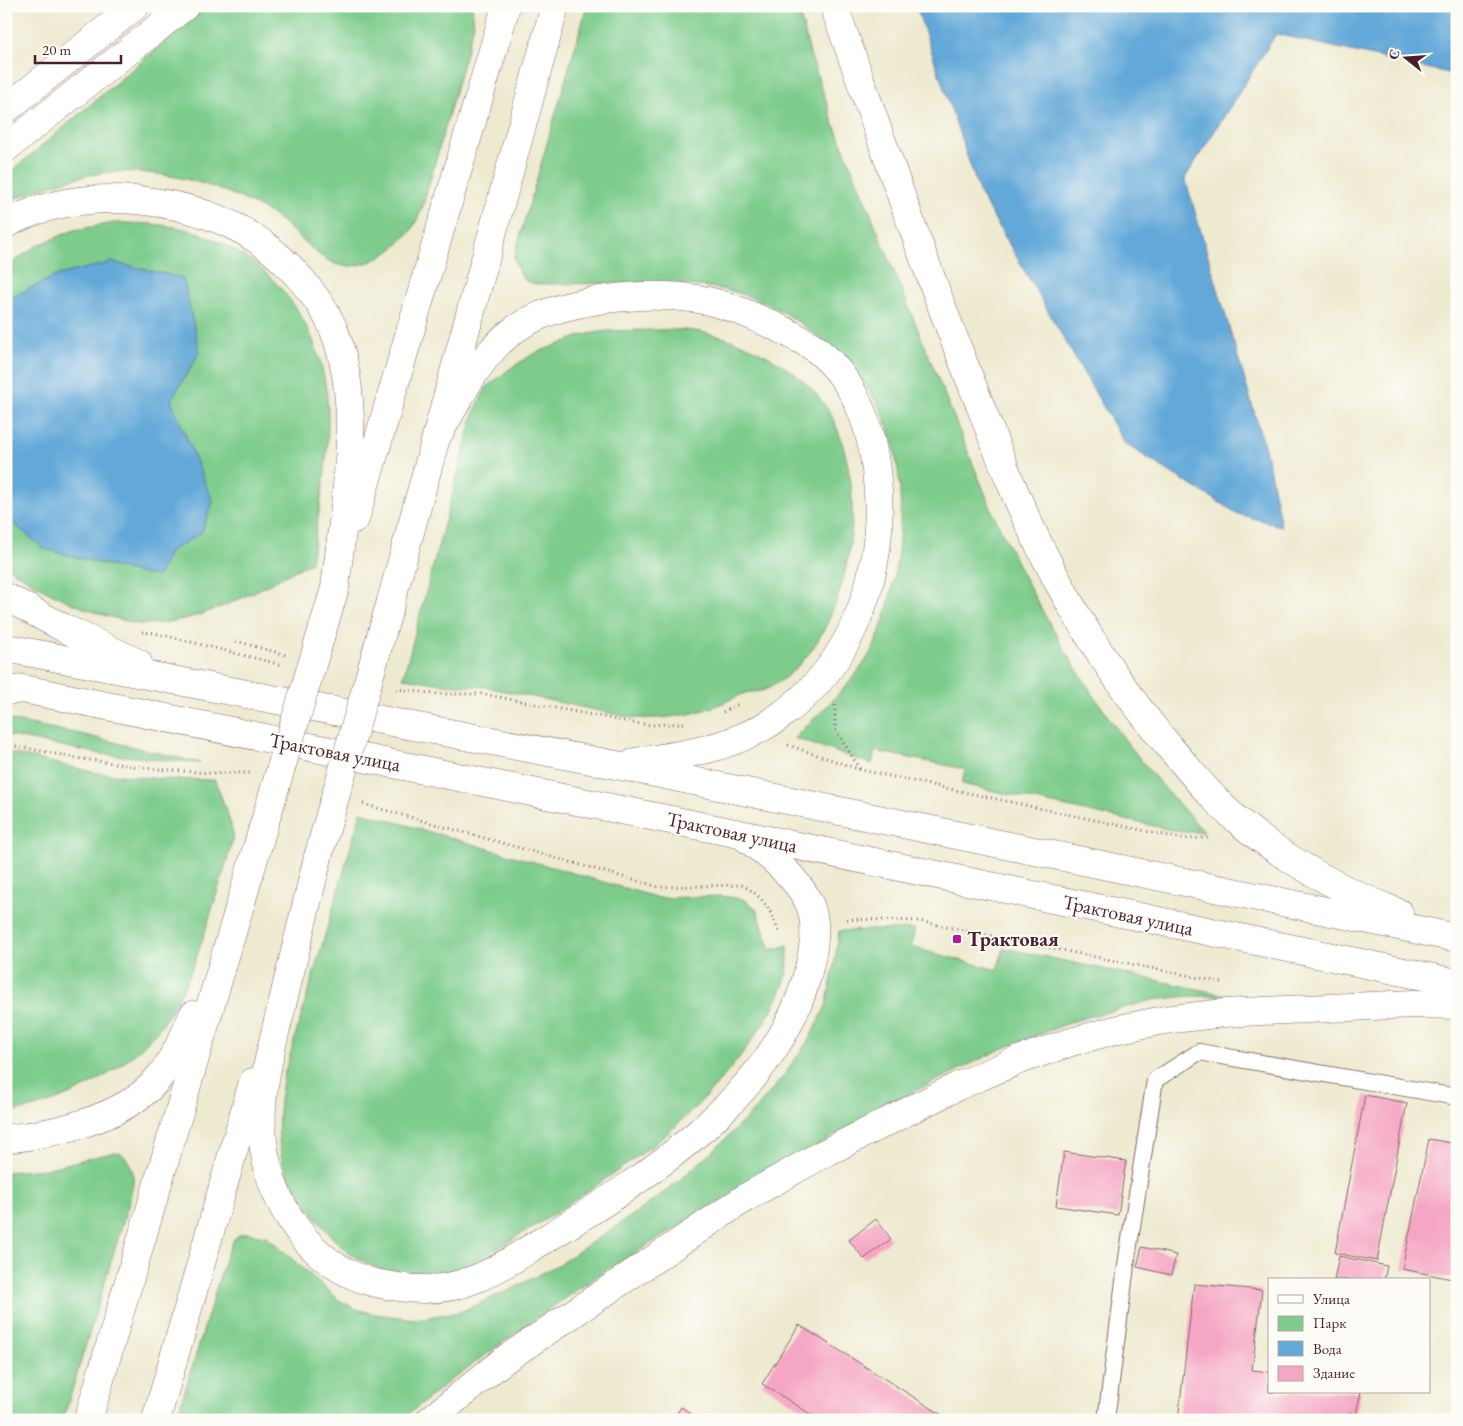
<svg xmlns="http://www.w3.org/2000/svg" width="1463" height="1426" viewBox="0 0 1463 1426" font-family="'EB Garamond',serif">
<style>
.green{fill:#7dcc8c;stroke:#64765c}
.water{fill:#62a8d8;stroke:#566482}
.building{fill:#f5a6c4}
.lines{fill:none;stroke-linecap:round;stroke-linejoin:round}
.service-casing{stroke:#836665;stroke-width:18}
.secondary-casing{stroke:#836665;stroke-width:29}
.primary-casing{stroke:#836665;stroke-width:29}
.path{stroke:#836665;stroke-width:3;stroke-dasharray:1 4;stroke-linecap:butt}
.service{stroke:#fff;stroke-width:16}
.secondary{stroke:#fff;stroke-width:28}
.primary{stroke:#fff;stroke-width:28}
.primary-bridge-casing{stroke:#836665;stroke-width:29;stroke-linecap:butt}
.primary-bridge{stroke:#fff;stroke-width:28}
.poi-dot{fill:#b5179e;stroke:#fdfcf7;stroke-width:2}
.labels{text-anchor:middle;stroke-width:4;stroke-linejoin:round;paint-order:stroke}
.street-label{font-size:20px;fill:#4a1f2b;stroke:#fdfcf7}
.poi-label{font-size:20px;font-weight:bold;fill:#4a1f2b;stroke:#fdfcf7;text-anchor:start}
</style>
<rect width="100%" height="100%" fill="#fdfcf7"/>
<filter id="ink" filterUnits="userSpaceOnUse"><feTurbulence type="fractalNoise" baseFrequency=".02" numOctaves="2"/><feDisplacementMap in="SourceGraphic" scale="10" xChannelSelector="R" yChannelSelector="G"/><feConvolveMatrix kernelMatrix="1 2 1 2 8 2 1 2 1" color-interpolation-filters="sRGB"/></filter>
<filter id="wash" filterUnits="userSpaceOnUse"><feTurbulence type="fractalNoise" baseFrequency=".0096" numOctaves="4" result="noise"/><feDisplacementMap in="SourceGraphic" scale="20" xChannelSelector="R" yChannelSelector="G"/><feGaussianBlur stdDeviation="1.12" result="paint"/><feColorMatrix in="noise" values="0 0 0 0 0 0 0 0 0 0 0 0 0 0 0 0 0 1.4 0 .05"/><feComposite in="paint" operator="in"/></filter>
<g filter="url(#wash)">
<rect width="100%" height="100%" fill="#eeead0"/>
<g class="green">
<path d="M 207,6 L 472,6 L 474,24 L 422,209 C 419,215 416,223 412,229 C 397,249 370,268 344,266 C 322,264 298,234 280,220 C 230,185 150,163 89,175 C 61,181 33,191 6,202 L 6,176 Z"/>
<path d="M 587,6 L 798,6 L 810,54 L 833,122 L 993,513 C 1033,599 1078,680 1136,754 C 1157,781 1181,806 1204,832 L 1181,832 L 962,784 L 965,769 L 875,751 L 872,764 L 794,738 C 821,711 859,679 875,644 C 901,583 911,484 886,421 C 865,370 804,317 753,298 C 722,286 692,285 660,284 C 619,282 579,284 539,284 C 521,283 518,273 514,257 Z"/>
<path d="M 114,223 C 141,223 167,224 193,231 C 201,233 209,238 217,241 C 287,273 327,340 328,416 C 329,465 318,514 311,562 C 259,589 202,625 141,624 C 135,624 129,622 123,620 C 81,611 42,590 6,566 L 6,511 L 13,523 L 170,551 L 201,533 L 213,502 L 171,400 L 200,352 L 58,275 L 6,300 L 6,267 L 36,246 L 74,230 Z"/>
<path d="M 652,330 C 668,330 685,329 701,332 C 733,338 770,354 796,375 C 811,386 826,404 834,421 C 844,444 851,473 852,498 C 855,557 834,643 783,679 C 778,683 770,688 764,690 C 758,693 751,691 745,693 C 733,698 720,705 707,709 C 683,717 658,719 633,718 L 486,687 L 443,684 L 403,678 L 474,413 L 486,388 L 508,370 L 533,354 L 583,335 L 606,331 Z"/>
<path d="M 10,720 L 80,734 L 200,763 L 101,754 L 6,735 L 6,723 Z"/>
<path d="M 6,752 L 97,773 L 162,779 L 215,780 C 220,795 231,820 233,834 C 234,842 218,889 215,900 C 203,938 192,978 170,1013 C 136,1067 68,1104 6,1113 Z"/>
<path d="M 361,812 L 659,898 L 721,896 L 743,899 L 756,908 L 771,950 L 788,945 C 788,955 788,967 786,977 C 779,1000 766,1021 752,1040 C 731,1070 707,1097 681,1121 C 655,1146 624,1166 595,1186 C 572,1202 549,1218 524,1232 C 497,1249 455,1277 423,1277 C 394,1277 364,1265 342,1247 C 334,1240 327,1231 320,1223 C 275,1175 273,1137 284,1075 Z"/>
<path d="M 915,929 L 911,947 L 997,970 L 1004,948 L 1230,996 L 1189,996 L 1153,1000 L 1077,1020 L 1001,1049 L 903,1097 L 730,1195 L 608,1269 L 539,1316 L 451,1380 L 401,1420 L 176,1420 L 226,1256 L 234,1239 L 239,1235 L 247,1233 L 266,1236 L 339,1300 L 356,1309 L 375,1314 L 415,1319 L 460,1312 L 512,1289 L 561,1263 L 643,1208 L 681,1179 L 713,1151 L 752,1113 L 783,1077 L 810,1038 L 826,1006 L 834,967 L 839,931 Z"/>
<path d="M 115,1152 L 121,1153 C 137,1168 134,1180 130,1199 L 63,1420 L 6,1420 L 6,1172 L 45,1169 Z"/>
</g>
<g class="water">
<path d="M 916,6 L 1457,6 L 1457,75 L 1276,34 L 1185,178 L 1266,452 L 1281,526 L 1238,514 L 1125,444 L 980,194 Z"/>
<path d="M 112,262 L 183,278 L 200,352 L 171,400 L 213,502 L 201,533 L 170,551 L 158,576 L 142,574 L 44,549 L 13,523 L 6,511 L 6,300 L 58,275 Z"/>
</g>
<g id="blocks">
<g class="building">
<path d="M 1365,1095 L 1407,1103 L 1377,1261 L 1335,1253 Z"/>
<path d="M 1429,1139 L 1457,1144 L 1457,1280 L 1402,1269 Z"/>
<path d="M 1064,1152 L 1126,1161 L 1118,1215 L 1056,1206 Z"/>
<path d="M 876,1219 L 891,1239 L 864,1259 L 849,1240 Z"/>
<path d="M 1142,1247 L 1176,1255 L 1171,1275 L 1137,1267 Z"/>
<path d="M 1339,1256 L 1387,1266 L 1384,1280 L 1334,1280 Z"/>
<path d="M 1194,1284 L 1262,1290 L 1252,1370 L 1269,1372 L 1269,1392 L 1361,1392 L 1356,1414 L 1349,1412 L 1349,1420 L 1178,1420 Z"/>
<path d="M 799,1325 L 950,1420 L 820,1420 L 762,1384 Z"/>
<path d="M 1455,1386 L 1457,1386 L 1457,1413 L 1453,1412 Z"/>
<path d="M 681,1407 L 700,1420 L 673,1420 Z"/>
</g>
</g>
</g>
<g filter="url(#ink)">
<use href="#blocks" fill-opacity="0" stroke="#836665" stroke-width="1"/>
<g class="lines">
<defs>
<path id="service" d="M 1106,1420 L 1127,1258 L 1155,1080 L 1199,1052 L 1457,1097"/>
<path id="secondary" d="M 6,109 L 135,6"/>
<g id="primary">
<path d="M 834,6 C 880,135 924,265 975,392 C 996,446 1016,500 1042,551 C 1078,623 1120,689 1172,750 C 1193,774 1212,799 1236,819 C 1284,860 1340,890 1399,913"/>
<path d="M 6,148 L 185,6"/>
<path d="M 6,224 C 57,196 120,194 176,206 C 225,217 265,238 298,276 C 313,293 327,311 335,333 C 364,410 344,507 335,588"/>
<path d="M 436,438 C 458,401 478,356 514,330 C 558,298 646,291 698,299 C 729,304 757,318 785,331 C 795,337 807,342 816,349 C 827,358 836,367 844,379 C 863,405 872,438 876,470 C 888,564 858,663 776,719 C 734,748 684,755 635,762"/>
<path d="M 355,519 L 506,6"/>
<path d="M 6,597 L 62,627 L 138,663"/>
<path d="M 391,601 L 555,6"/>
<path d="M 6,648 L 616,765 L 1457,938"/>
<path d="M 6,691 L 23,689 L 740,834 L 1457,983"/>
<path d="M 318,857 C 306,907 294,956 282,1005 C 272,1046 259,1088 262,1131 C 266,1195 304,1261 368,1281 C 377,1284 388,1285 398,1287 C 423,1291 451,1289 475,1279 C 499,1270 522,1253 544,1240 C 646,1178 781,1093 809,968 C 814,947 818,923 809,903 C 797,877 768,854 746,838"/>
<path d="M 6,1139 C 53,1134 122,1119 155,1082 C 172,1063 183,1039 193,1015"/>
<path d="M 88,1420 L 257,848"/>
<path d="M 156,1420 L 253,1082"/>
<path d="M 430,1420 L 504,1360 L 745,1198 L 821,1155 L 958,1086 L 1019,1060 L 1071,1042 L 1119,1029 L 1164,1020 L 1224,1013 L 1285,1010 L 1414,1004 L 1457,1005"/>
</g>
</defs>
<use href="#service" class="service-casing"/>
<use href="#secondary" class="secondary-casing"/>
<use href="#primary" class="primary-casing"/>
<g class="path">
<path d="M 142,632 L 155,633 L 282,665"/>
<path d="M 236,641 L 286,655"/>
<path d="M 396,689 L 438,694 L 483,694 L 634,723 L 652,725 L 684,723"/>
<path d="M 835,705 L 835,729 L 860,769"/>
<path d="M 723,712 L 736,705 L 740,705"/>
<path d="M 6,744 L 76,758 L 155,769 L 209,773 L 251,773"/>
<path d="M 788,745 L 861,770 L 1183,839 L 1208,838"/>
<path d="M 363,804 L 659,887 L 742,885 C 764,897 770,909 779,932"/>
<path d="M 847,919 L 918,921 L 1225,983"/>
</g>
<use href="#service" class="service"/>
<use href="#secondary" class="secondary"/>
<use href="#primary" class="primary"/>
<defs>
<g id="primary-bridge">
<path d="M 257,848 L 335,588"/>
<path d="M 318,857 L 391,601"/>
</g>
</defs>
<use href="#primary-bridge" class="primary-bridge-casing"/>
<use href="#primary-bridge" class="primary-bridge"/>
</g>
</g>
<rect class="poi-dot" x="952" y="934" width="10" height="10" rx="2.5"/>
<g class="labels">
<g class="street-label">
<text transform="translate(335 752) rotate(11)" y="7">Трактовая улица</text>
<text transform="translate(732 832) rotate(12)" y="7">Трактовая улица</text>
<text transform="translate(1128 915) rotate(12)" y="7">Трактовая улица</text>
</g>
<g class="poi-label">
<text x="967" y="946">Трактовая</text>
</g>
</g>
<rect width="1463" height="1426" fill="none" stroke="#fdfcf7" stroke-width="25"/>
<rect x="1268" y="1278" width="162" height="115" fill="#fdfcf7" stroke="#b5a4a5"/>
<rect x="1278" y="1295" width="25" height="8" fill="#ffffff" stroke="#b5a4a5"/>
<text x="1313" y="1304" font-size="15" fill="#4a1f2b">Улица</text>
<rect x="1278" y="1316" width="25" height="15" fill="#7dcc8c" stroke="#b5a4a5"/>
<text x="1313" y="1328" font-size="15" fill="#4a1f2b">Парк</text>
<rect x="1278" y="1341" width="25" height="15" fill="#62a8d8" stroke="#b5a4a5"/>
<text x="1313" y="1354" font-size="15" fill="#4a1f2b">Вода</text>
<rect x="1278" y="1366" width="25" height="15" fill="#f5a6c4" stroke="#b5a4a5"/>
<text x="1313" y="1378" font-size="15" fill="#4a1f2b">Здание</text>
<g transform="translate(1406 58) rotate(287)" stroke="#fdfcf7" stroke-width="4" paint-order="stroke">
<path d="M0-4L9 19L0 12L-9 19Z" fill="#4a1f2b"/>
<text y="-8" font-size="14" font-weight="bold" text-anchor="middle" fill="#4a1f2b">С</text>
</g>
<path d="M35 55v8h86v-8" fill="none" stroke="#4a1f2b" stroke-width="2.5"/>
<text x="42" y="55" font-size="15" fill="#4a1f2b" stroke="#fdfcf7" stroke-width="4" paint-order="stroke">20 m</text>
</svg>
